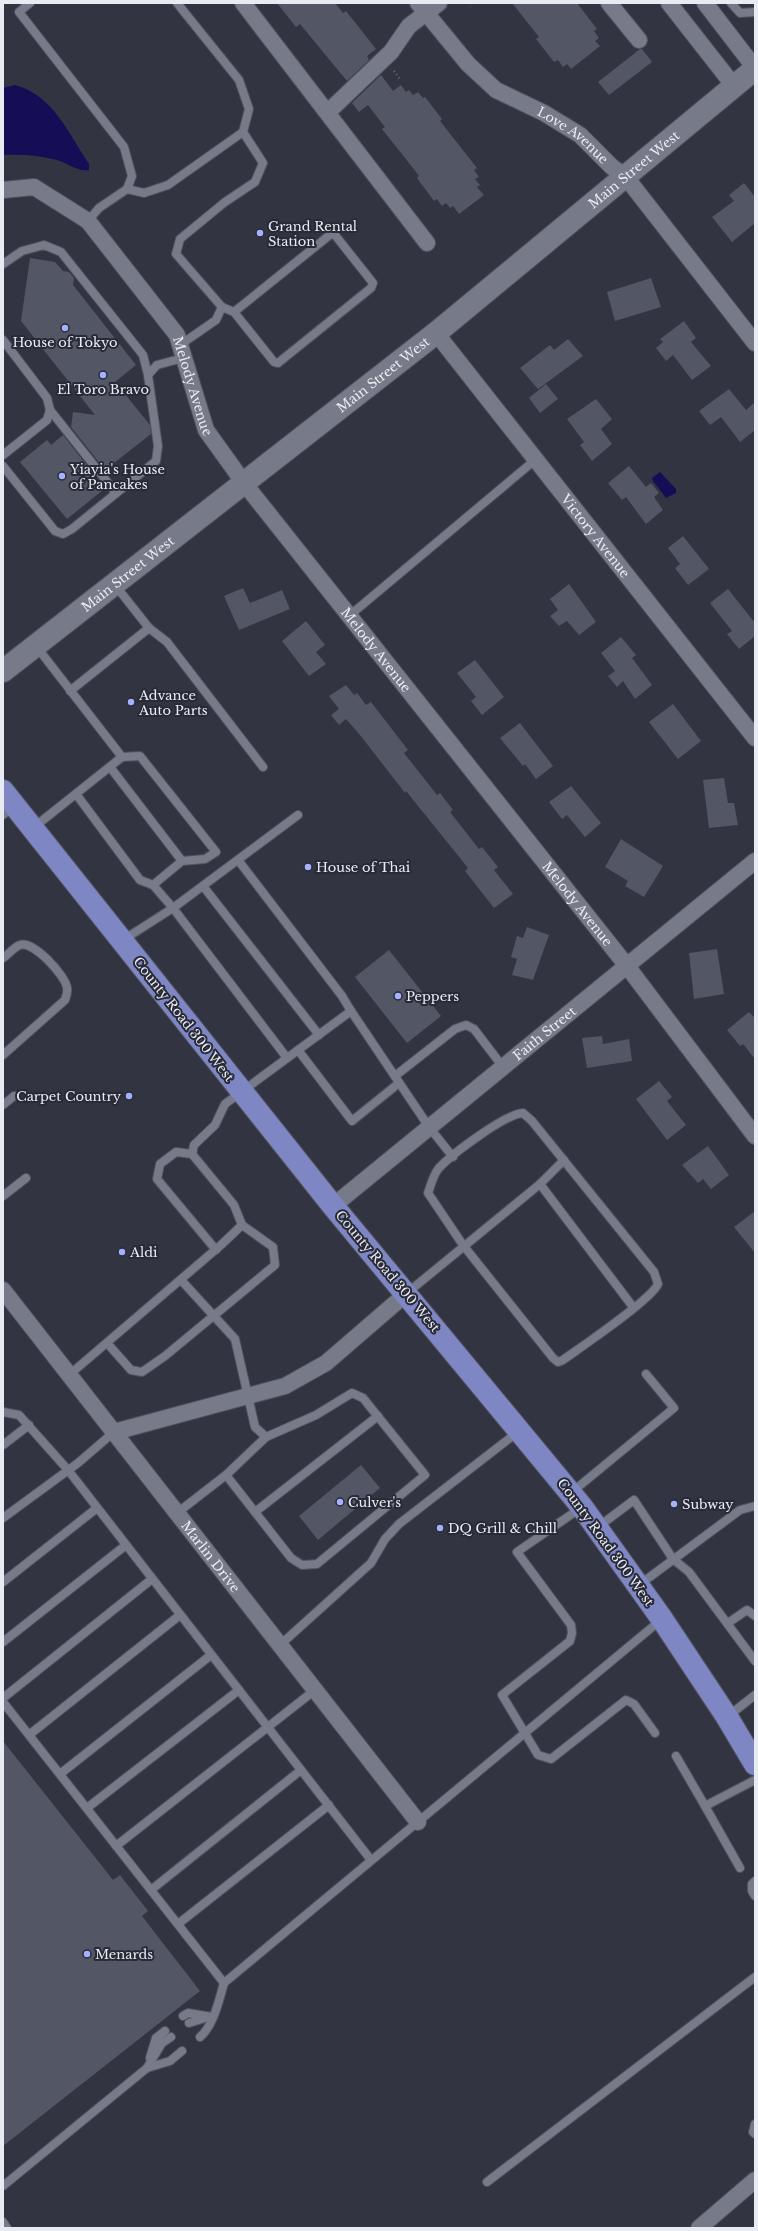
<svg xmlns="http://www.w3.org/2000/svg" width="758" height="2231" viewBox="0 0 758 2231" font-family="'Libre Baskerville',serif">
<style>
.water{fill:#150d55}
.building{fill:#535664}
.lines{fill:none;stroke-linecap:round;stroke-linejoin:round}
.service-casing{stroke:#50525c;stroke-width:10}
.minor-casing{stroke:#50525c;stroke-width:18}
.secondary-casing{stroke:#50525c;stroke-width:24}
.primary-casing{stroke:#50525c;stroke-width:24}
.path{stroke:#6a6c77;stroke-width:2.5;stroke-dasharray:1 3;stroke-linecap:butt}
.service{stroke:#777a88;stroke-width:8}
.minor{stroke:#777a88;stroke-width:16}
.secondary{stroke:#777a88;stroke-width:22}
.primary{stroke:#7e86c3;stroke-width:22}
.poi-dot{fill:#a5b1fc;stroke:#282a37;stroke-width:1.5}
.labels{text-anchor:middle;stroke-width:4;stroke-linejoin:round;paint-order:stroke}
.street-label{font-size:13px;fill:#e9ebf3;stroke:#282a37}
.poi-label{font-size:13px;fill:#e9ebf3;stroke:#282a37;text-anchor:start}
</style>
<rect width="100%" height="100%" fill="#323441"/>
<g class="water">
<path d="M 15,85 C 53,95 69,134 89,164 L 89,170 C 77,172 68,163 57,160 C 39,155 21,154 3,155 L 3,88 Z"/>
<path d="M 660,472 L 676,489 L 676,493 L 666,498 L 653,481 L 652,478 Z"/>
</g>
<g class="building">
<path d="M 277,3 L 335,3 L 343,13 L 346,11 L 376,49 L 367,56 L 369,60 L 347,81 L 300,24 L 296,27 Z"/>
<path d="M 512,3 L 577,3 L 597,29 L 594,31 L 599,38 L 595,41 L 600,46 L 571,69 L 567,64 L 563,67 L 558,60 L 554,62 L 536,39 L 539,37 Z"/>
<path d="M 640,49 L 642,49 L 652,62 L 609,95 L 598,82 Z"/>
<path d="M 381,75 L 393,91 L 401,85 L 406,92 L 409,90 L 413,95 L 418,92 L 423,98 L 425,97 L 442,119 L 440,121 L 477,168 L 474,170 L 479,177 L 475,179 L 480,185 L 477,187 L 484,195 L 459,214 L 453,206 L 450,208 L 446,203 L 442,206 L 437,199 L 434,201 L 417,178 L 419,176 L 413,168 L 382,129 L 385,127 L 368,105 L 359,112 L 352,103 Z"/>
<path d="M 744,183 L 755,197 L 755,223 L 732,242 L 712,217 L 734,201 L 729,195 Z"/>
<path d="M 30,258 L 55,262 L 63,271 L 69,272 L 74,278 L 73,285 L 136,365 L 115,382 L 150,425 L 151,434 L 105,470 L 71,427 L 73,412 L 95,415 L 21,321 Z"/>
<path d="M 651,278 L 661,307 L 615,321 L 607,292 Z"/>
<path d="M 684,321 L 696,338 L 691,342 L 711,366 L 692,380 L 673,355 L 666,361 L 656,348 L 663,342 L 660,339 Z"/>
<path d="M 568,339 L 583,356 L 538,389 L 520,368 L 550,345 L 554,350 Z"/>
<path d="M 546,384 L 558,399 L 540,413 L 529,398 Z"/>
<path d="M 729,389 L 746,410 L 755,402 L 755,430 L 740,442 L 721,417 L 710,425 L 699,411 Z"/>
<path d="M 596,399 L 612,419 L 601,429 L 612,444 L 592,461 L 580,445 L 584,442 L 567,419 Z"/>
<path d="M 63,435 L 96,477 L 94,478 L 103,490 L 67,519 L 20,462 L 47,440 L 51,445 Z"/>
<path d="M 629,466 L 646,487 L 651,483 L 659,493 L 654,497 L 663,510 L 646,524 L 626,497 L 622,500 L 608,483 Z"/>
<path d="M 683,536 L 709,569 L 688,585 L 675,568 L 680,564 L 668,548 Z"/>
<path d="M 569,584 L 596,622 L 579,635 L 567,621 L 559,626 L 550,616 L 558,610 L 550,599 Z"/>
<path d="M 243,588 L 250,603 L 282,590 L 290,609 L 239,630 L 224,596 Z"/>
<path d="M 728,589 L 755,623 L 755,636 L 739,649 L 727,634 L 732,631 L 710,603 Z"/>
<path d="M 306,621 L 325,645 L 316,652 L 326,664 L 309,676 L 282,641 Z"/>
<path d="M 621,637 L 636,655 L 632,658 L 652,685 L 635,699 L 623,681 L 617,687 L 608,676 L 615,671 L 601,653 Z"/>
<path d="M 475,660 L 504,697 L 482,715 L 471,701 L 476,697 L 457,673 Z"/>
<path d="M 346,685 L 354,695 L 357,693 L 366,705 L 371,702 L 408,750 L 404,753 L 437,795 L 440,793 L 453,810 L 450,812 L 479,849 L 482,847 L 498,867 L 494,870 L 513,894 L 494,908 L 465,871 L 468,868 L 406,791 L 405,793 L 360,735 L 346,719 L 339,725 L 331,715 L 339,709 L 329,696 Z"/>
<path d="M 673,704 L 701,741 L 678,759 L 649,722 Z"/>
<path d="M 520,723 L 553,766 L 536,779 L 525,764 L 523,766 L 500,738 Z"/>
<path d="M 724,778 L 728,803 L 734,803 L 738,825 L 709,828 L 703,780 Z"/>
<path d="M 571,786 L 601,823 L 585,837 L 567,815 L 562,819 L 549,802 Z"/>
<path d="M 621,839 L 663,866 L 644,897 L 625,886 L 628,881 L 605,867 Z"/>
<path d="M 527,927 L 549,935 L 533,980 L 512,975 L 517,959 L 511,957 L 517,936 L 523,938 Z"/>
<path d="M 717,949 L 724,994 L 694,999 L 689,953 Z"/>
<path d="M 389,950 L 441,1016 L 407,1043 L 355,977 Z"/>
<path d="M 749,1012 L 755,1018 L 755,1059 L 743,1044 L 740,1046 L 727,1030 Z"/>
<path d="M 602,1036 L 603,1044 L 629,1039 L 632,1061 L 587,1068 L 582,1038 Z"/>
<path d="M 659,1081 L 672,1097 L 667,1101 L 686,1125 L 667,1140 L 636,1099 Z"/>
<path d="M 708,1146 L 729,1175 L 711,1189 L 703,1179 L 698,1183 L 682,1165 Z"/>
<path d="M 755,1211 L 755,1253 L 734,1227 Z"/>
<path d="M 361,1465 L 380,1488 L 318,1540 L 299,1516 Z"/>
<path d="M 3,1741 L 113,1880 L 120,1875 L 148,1911 L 142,1916 L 200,1991 L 3,2146 Z"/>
</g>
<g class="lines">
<defs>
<g id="service">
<path d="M 30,3 L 19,12 L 124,147 L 132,176 L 127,189"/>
<path d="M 177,3 L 239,80 L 249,109 L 243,132"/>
<path d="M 731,3 L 740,13 L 755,12"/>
<path d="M 88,221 L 99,208 L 127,189 L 144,193 L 168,185 L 243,132 L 263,163 L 255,182 L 225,202 L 180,239 L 176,254 L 222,307 L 216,320 L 180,345"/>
<path d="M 3,264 L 22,251 L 44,245 L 61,252 L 143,355 L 148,375"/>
<path d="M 222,307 L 234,312 L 274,362 L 278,363 L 371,288 L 373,283 L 335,235 L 331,234 L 234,312"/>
<path d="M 3,340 L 47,398 L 50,410 L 47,420 L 3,455"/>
<path d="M 50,410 L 116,493"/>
<path d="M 3,466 L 55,531 L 63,534 L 72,529 L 156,461 L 158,446 L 148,375 L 157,365 L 183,358"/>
<path d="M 349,616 L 535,460"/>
<path d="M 149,628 L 167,642 L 263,767"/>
<path d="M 70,691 L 149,628 L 115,585"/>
<path d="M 122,757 L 140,756 L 216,852 L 205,859 L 182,861 L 153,885"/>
<path d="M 110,767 L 182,861"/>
<path d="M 76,794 L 140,880 L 153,885 L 173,908 L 123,940"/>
<path d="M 3,815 L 14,806"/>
<path d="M 33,828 L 122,757 L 36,646"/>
<path d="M 238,860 L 342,996 L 351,1011"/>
<path d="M 203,886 L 319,1035"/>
<path d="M 3,958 C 8,955 14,947 20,945 C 33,940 66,976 67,988 C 68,992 66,997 65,1000 L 3,1055"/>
<path d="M 298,1050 L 352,1121 L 399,1083"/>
<path d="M 287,1058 L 173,908 L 298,815"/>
<path d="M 395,1076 L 455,1029 L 466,1025 L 474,1029 L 503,1067"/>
<path d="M 3,1105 L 14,1096"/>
<path d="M 523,1113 L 532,1121 L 654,1272 L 658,1284 C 651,1300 581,1347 563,1360 L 558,1362 L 553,1358 L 463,1245 L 428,1193 C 431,1185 433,1175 439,1168 C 452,1154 505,1114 523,1113 Z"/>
<path d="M 192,1154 L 176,1152 L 160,1164 L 157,1179 L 216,1250"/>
<path d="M 540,1184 L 633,1307"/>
<path d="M 3,1196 L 26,1178"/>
<path d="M 181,1280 L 235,1339 L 255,1427 L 266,1437 L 316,1415 L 352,1393 L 363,1398 L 425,1475 L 317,1564 L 302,1565 L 291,1558 L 226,1475"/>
<path d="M 407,1293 L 540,1184 L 564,1160"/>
<path d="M 107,1343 L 131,1370 L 142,1372 L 165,1356 L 275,1265 L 273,1247 L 242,1225"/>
<path d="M 69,1375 L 221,1245 L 242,1225 L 234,1205 L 192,1154 L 194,1145 L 215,1125 L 225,1104 L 351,1011 L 429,1127 L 453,1157"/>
<path d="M 3,1412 L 19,1415 L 68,1470 L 371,1860"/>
<path d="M 3,1445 L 29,1425"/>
<path d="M 572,1492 L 674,1408 L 646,1374"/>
<path d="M 582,1507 L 517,1552 L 571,1625 L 572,1633 L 570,1641 L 502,1695 L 538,1755 L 551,1759 L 626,1700 L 634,1704 L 655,1733"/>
<path d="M 255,1512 L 378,1416"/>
<path d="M 177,1513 L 226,1475 L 266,1437"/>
<path d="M 3,1518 L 78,1463 L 114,1432"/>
<path d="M 598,1527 L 634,1500 L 673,1559 L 689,1572 L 755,1661"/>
<path d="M 3,1582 L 97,1508"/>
<path d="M 639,1585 L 740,1510 L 755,1506"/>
<path d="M 728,1623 L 747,1610 L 755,1616"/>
<path d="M 3,1642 L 126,1545"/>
<path d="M 280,1645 L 371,1563 L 385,1539 L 399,1524 L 519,1431"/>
<path d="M 3,1698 L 152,1579"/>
<path d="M 3,1702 L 224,1983 L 662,1619"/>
<path d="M 727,1717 L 755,1695"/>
<path d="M 29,1735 L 180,1615"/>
<path d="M 676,1756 L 705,1806"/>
<path d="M 60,1774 L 211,1655"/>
<path d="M 87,1808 L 239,1690"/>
<path d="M 116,1846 L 315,1690"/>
<path d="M 740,1868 L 705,1806 L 755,1780"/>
<path d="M 755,1881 L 752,1884 L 752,1891 L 755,1896"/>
<path d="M 151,1890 L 301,1770"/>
<path d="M 178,1924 L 329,1805"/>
<path d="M 183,2016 L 188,2013 L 212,2017"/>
<path d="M 189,2023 L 205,2018"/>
<path d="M 200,2037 C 214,2025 219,2000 224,1983"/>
<path d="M 150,2058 L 156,2038 L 165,2031"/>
<path d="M 147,2068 L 170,2061 L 182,2051"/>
<path d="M 755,2124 L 753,2132 L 755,2134"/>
<path d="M 487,2182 L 755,1977"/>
<path d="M 3,2186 L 147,2068 L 162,2043 L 171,2037"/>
<path d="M 3,2222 L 7,2228"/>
</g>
<g id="minor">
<path d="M 243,3 L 427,243"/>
<path id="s1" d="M 418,3 L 468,64 L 496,90 L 544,113 L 580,135 L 612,167 L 625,176 L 755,343"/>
<path d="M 609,3 L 639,40"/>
<path d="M 669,3 L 734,86"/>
<path d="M 705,3 L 755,68"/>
<path d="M 328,112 L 391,52 L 409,26 L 439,3"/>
<path id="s2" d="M 3,190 L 34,187 L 88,221 L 177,335 L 206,430 L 244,483 L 627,966 L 755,1136"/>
<path id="s3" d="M 436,333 L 755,738"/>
<path id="s4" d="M 333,1206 L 755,861"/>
<path id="s5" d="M 3,1290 L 418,1822"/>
<path d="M 114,1432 L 285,1386 L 326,1363 L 407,1293"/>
<path d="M 699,2228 L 755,2180"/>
</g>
<g id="secondary">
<path id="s6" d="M 3,671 L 436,333 L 755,69"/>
</g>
<path id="primary" d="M 3,791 L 333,1206 L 582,1507 L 662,1619 L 727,1717 L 755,1764"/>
</defs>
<use href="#service" class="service-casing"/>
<use href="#minor" class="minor-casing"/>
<use href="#secondary" class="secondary-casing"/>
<use href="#primary" class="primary-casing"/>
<g class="path">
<path d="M 468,3 L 471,6"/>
<path d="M 394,71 L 400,79"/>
</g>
<use href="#service" class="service"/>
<use href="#minor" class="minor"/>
<use href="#secondary" class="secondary"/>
<use href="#primary" class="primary"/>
</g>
<g class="poi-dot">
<circle cx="260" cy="233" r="4"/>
<circle cx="65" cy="328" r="4"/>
<circle cx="103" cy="375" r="4"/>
<circle cx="62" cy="476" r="4"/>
<circle cx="131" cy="702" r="4"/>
<circle cx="308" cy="867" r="4"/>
<circle cx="398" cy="996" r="4"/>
<circle cx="129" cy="1096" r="4"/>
<circle cx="122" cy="1252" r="4"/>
<circle cx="340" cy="1502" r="4"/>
<circle cx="674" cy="1504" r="4"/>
<circle cx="440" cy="1528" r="4"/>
<circle cx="87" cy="1954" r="4"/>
</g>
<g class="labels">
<g class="street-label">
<text dy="5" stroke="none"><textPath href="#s1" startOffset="207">Love Avenue</textPath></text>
<text dy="5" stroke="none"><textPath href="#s6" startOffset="806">Main Street West</textPath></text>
<text dy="5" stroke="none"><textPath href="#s6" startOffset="482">Main Street West</textPath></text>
<text dy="5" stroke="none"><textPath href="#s2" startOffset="293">Melody Avenue</textPath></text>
<text dy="5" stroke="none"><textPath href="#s3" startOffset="258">Victory Avenue</textPath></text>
<text dy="5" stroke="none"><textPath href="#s6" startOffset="158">Main Street West</textPath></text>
<text dy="5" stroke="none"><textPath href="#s2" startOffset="617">Melody Avenue</textPath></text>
<text dy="5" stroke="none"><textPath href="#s2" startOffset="941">Melody Avenue</textPath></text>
<text transform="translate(184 1019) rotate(52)" y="5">County Road 300 West</text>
<text dy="5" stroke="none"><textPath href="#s4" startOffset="273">Faith Street</textPath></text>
<text transform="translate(388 1271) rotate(50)" y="5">County Road 300 West</text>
<text transform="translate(606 1542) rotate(54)" y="5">County Road 300 West</text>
<text dy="5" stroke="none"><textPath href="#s5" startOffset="338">Marlin Drive</textPath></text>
</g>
<g class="poi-label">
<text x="268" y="231">Grand Rental<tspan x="268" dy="15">Station</tspan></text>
<text x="65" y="347" text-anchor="middle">House of Tokyo</text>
<text x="103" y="394" text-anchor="middle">El Toro Bravo</text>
<text x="70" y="474">Yiayia's House<tspan x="70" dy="15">of Pancakes</tspan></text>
<text x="139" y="700">Advance<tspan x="139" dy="15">Auto Parts</tspan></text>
<text x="316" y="872">House of Thai</text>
<text x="406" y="1001">Peppers</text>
<text x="121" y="1101" text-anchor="end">Carpet Country</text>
<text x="130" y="1257">Aldi</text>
<text x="348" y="1507">Culver's</text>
<text x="682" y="1509">Subway</text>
<text x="448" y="1533">DQ Grill &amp; Chill</text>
<text x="95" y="1959">Menards</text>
</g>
</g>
<rect width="758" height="2231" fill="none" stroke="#e9ebf3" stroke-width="8"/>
</svg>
